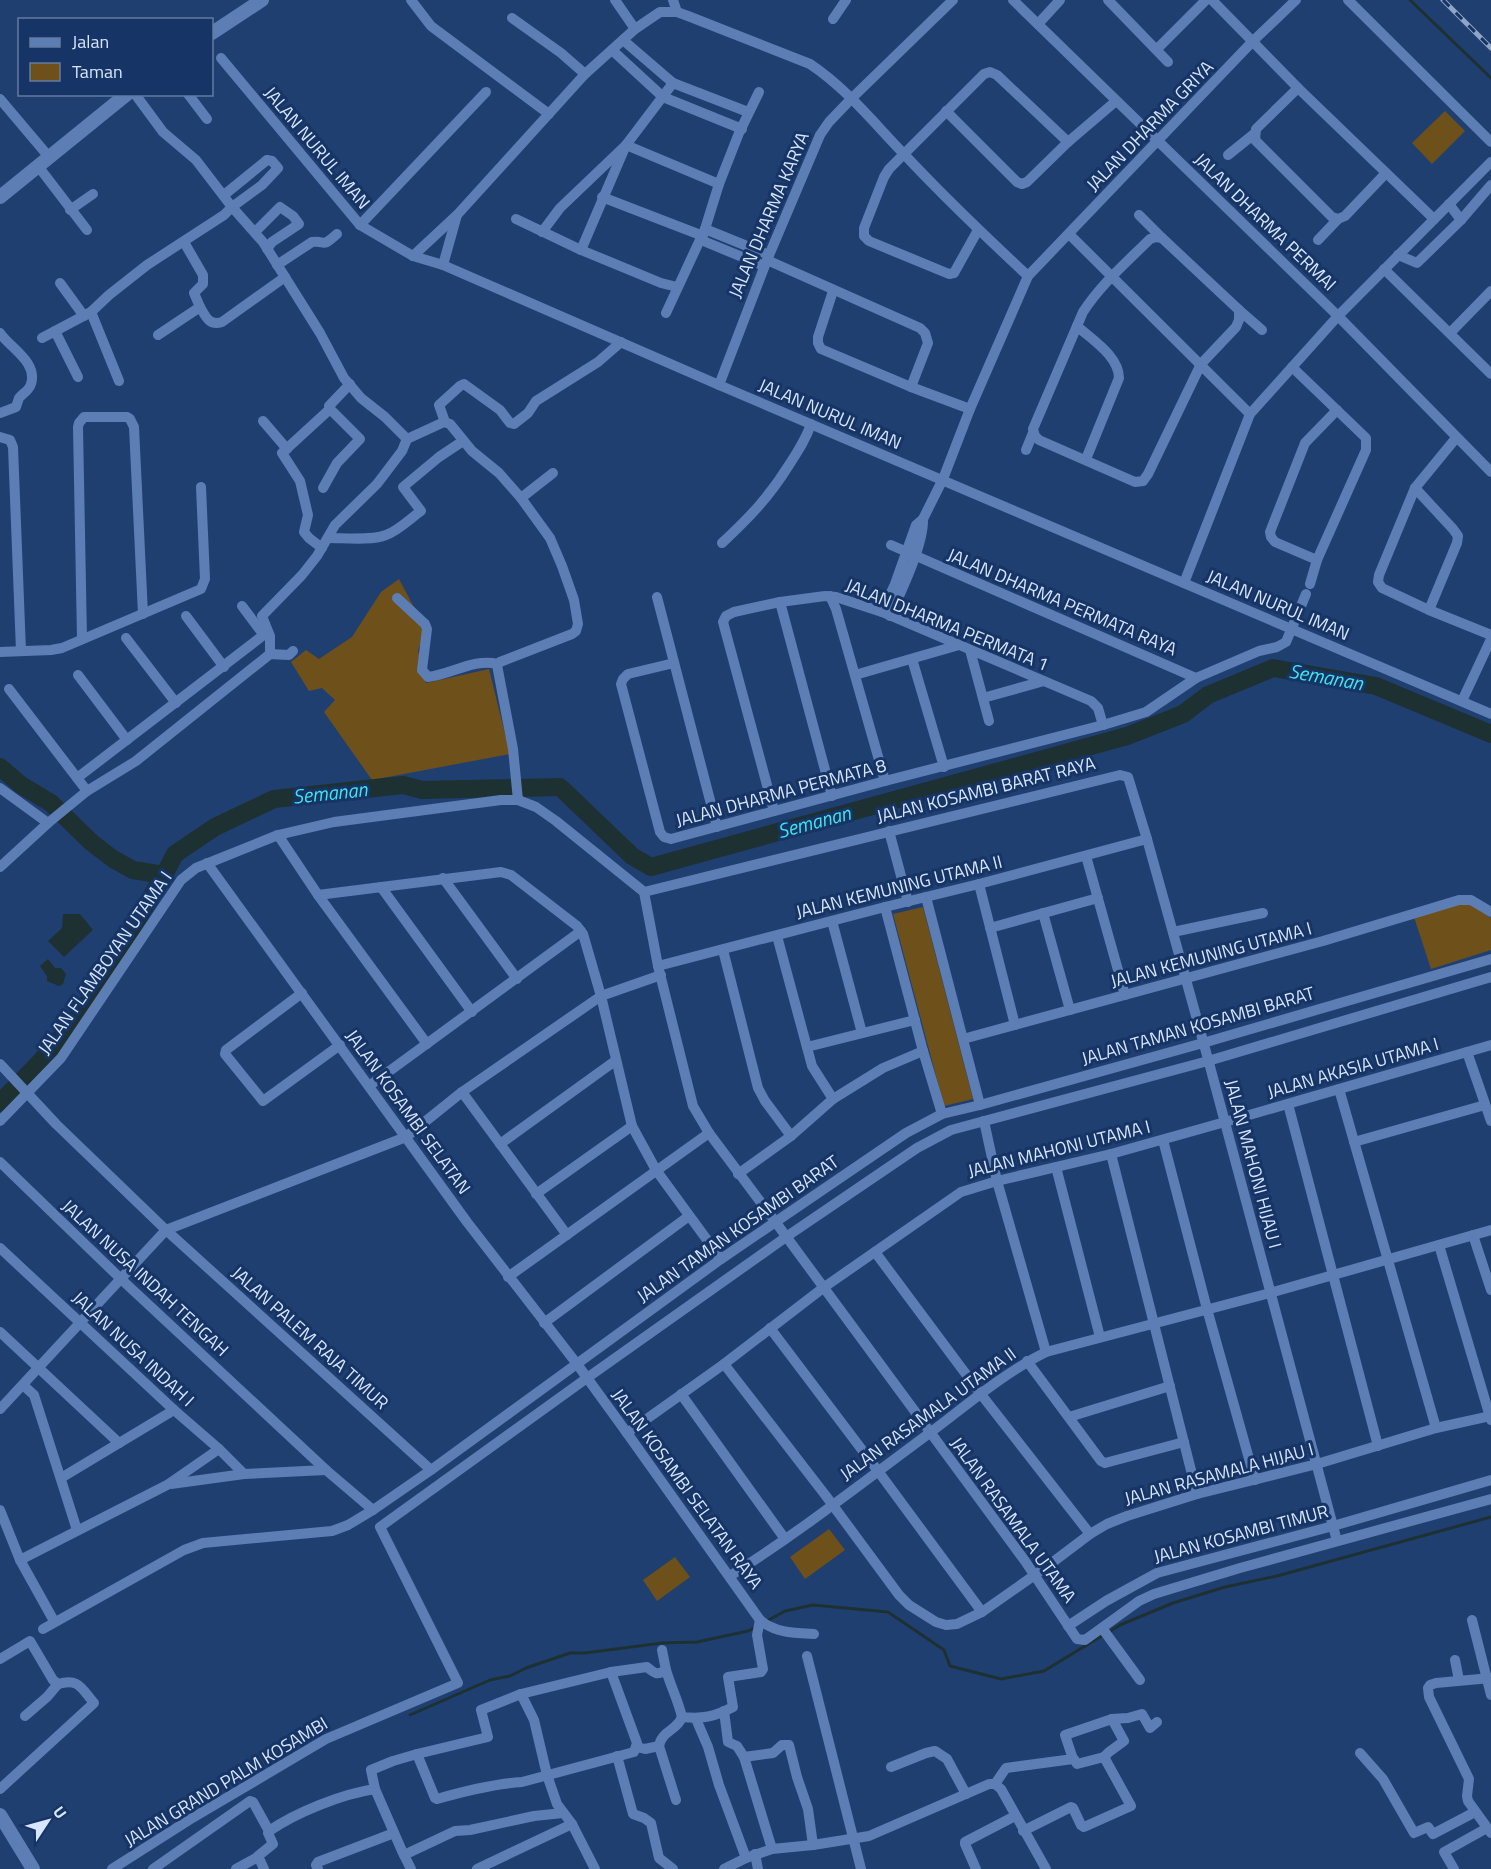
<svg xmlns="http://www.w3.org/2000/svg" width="1491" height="1869" viewBox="0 0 1491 1869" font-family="'Titillium Web',sans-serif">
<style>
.green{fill:#6d501a}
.water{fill:#1d3132}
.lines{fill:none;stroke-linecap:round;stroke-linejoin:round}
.stream{stroke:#1d3132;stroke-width:3}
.river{stroke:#1d3132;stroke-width:18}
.street{stroke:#5c7eb5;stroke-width:10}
.secondary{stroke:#5c7eb5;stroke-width:14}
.rail-casing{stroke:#8fa5c7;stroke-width:5}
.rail{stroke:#163465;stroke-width:3;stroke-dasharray:9;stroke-linecap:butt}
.labels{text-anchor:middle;stroke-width:6;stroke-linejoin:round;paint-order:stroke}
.street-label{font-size:18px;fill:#d6e6fe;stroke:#163465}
.water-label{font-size:20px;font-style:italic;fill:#43e5ec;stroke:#163465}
</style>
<rect width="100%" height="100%" fill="#203f71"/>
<g class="green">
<path d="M 1445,111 L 1465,131 L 1432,164 L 1412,143 Z"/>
<path d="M 399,579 L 426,630 L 418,650 L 426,683 L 489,669 L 510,754 L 372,780 L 324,712 L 335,700 L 322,688 L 309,691 L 291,662 L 306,650 L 319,659 L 352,637 L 381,592 Z"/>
<path d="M 1466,902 L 1491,918 L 1491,950 L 1431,969 L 1414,917 Z"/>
<path d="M 923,907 L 973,1099 L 944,1106 L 893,914 Z"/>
<path d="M 829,1529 L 845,1550 L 805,1579 L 790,1557 Z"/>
<path d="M 675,1557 L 690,1577 L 657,1601 L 643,1580 Z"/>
</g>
<g class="water">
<path d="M 63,914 L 80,914 L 93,930 L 64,957 L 48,941 L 62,928 Z"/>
<path d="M 48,959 L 55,968 L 61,968 L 66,974 L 63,984 L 59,986 L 47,981 L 47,976 L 40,966 Z"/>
</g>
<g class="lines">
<g class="stream">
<path d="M 1410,0 L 1491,78"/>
<path d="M 767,1621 L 785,1611 L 813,1605 L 888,1612 L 944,1650 L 950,1666 L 1001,1679 L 1044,1671 L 1103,1635"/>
<path d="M 1109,1632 L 1120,1625 L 1173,1603 L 1225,1587 L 1277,1576 L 1491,1517"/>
<path d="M 410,1715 L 490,1680 L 510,1676 L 526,1668 L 570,1653 L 585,1653 L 662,1643 L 697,1642 L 748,1631 L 756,1627"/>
</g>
<g class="river">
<path d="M 0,767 L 21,785 L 51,803 L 91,842 L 113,859 L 133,870 L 164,875 L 82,1012 L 40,1062 L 0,1103"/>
<path d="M 164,875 L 175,854 L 215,827 L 274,799 L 403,785 L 422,790 L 560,787 L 632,856 L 651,867 L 1127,736 L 1183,714 L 1208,695 L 1273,668 L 1376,686 L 1491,734"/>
</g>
<g class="street">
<path d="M 411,0 L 431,26 L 439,32 L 549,114"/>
<path d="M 615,0 L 635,29"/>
<path d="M 673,0 L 677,12"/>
<path d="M 1013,0 L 1338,316 L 1491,472"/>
<path d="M 1108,0 L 1168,62"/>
<path d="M 1212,0 L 1298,88 L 1434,219"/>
<path d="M 1348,0 L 1491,142"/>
<path d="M 512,18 L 561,53 L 585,74"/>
<path d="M 833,19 L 846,0"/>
<path d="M 1038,24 L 1060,0"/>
<path d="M 623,40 L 673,83 L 748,112"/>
<path d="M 1157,49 L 1206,0"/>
<path d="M 612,50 L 663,97 L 742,129"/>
<path d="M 221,58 L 360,225 L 413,256 L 443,265 L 719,385 L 1491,714"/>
<path d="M 1298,88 L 1256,129 L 1255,140 L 1332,217 L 1338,219 L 1345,216 L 1386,173"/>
<path d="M 135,94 L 163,132 L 196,160 L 232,207 L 263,242 L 320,333 L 344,378 L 361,398 L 385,417 L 407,439"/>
<path d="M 188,94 L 207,119"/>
<path d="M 0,99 L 49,157"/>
<path d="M 946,111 L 1017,182 L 1022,184 L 1027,182 L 1068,142 L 1116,101"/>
<path d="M 1228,155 L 1254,134"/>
<path d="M 38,166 L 87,230"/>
<path d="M 602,197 L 703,236"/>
<path d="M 1449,204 L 1461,220 L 1491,185"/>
<path d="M 70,210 L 93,194"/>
<path d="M 1139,215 L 1162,238"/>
<path d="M 516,219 L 581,250 L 661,283 L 677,287"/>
<path d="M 360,225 L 486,92"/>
<path d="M 705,229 L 769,255"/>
<path d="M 978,230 L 954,273 L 949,274 L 869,241 L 864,236 L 864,228 L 884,177 L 889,169 L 984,74 L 990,72 L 997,75 L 1068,142"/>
<path d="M 255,232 L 280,207 L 293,216 L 299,224 L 272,242 L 267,249"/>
<path d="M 542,232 L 560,208 L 626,145 L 673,83"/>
<path d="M 1069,234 L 1250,414"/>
<path d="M 1156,237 L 1162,238 L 1239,310 L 1239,320 L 1236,327 L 1201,364 L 1148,474 L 1143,481 L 1135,482 L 1039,440 L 1035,436 L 1033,429 L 1083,312 C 1101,284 1127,262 1150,239 Z"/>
<path d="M 701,240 L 764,266"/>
<path d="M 1318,240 L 1338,219"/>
<path d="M 581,250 L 626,145 L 719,184"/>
<path d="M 1398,255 L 1417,263 L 1461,220"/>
<path d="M 413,256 L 457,215 L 585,74 L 635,29 L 660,12 L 677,12 L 688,16 L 810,64 C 846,88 873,122 903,153 C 943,196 985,236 1028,276"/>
<path d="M 767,260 L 920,328 L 925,333 L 928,343 L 911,387"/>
<path d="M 277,265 L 312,242 C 327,240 320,249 337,234"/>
<path d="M 443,265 L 457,215"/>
<path d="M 1384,269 L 1491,374"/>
<path d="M 60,283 L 84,316"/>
<path d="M 833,291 L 818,337 L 818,343 L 821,349 L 911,387 L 970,409"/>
<path d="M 200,307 C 206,317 209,326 222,322 L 285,277"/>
<path d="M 1239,310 L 1262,330"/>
<path d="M 91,312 L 119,381"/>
<path d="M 666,313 L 705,229 L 719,184 L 739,133 L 759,92"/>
<path d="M 1077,326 C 1092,340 1119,356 1119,378 L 1086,459"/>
<path d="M 55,331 L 78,377"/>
<path d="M 1451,332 L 1491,291"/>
<path d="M 0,333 C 10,348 38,362 31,384 C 29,391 23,393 19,398 C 18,401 17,404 16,407 L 0,413"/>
<path d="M 158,335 L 200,307 L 194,293 L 203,284 L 203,275 L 184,242"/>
<path d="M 42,338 L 91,312 L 109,295 L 147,265 L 224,215 L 232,207 L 262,185 L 278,168 L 272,161 L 267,160 L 224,195"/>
<path d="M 1292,367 L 1366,438 L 1366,450 L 1317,560 L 1310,584"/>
<path d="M 719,385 L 767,260 L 820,135 L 829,122 L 852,98 L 953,0"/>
<path d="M 263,421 L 287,449"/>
<path d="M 445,422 L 439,405 L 460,386 L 464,384 L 500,410 L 510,423 L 514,424 L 528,413 L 536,401 L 598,362 L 621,342"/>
<path d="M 0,437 L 10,440 L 13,447 L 21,651"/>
<path d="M 1456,438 L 1415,488 L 1379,575 L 1378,582 L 1382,588 L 1429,610 L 1491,635"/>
<path d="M 407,439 L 444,422 L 450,424 L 472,451 L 499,473 L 521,498 L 550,538 L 562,566 L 574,600 L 578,624 L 576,631 L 572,634 L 500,662 L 497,665 L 513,749 L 518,800"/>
<path d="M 1026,450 L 1033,433"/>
<path d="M 323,488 L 337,463 L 360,439 L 330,409"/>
<path d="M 1415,488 L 1453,529 L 1458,536 L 1457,543 L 1429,610"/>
<path d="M 521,498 L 553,473"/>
<path d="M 328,538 C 344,538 371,541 386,535 C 398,531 411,518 421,511 L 403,487 L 439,457 L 463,441"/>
<path d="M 722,543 C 750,517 769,497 789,465 C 798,451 806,439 811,424"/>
<path d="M 891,545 L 1196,678"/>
<path d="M 322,548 L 309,538 L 304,532 L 308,515 L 300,481 L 282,453 L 330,409 L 329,406 L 350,384"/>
<path d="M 1317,560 L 1275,542 L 1271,537 L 1270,532 L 1305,443 L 1337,410"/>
<path d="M 1184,583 L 1250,414 L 1338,316 L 1491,162"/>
<path d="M 830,596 L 836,609 L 885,781"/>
<path d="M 657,597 L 717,827"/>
<path d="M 397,598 L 425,624 L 427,629 L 422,670 L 428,677 C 452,674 474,658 498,664"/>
<path d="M 780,602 L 832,796"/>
<path d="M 882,612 L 895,584 L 916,525 L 923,519 L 943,479 L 970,409 L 1028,276 L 1253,41 L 1296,0"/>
<path d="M 186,616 L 224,667"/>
<path d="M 890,616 C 901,592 924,544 923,519"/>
<path d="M 126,638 L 176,703"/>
<path d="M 82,639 L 78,427 L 79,423 L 84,417 L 127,417 L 130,419 L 134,427 L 143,614"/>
<path d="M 970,650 L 989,721"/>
<path d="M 0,652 L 51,650 L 62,648 L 201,589 L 205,579 L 201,487"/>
<path d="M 270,654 L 270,636 L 262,616 L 302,575 L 317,556 L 335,525 L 377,484 L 402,451 L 407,439"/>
<path d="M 912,659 L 944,767"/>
<path d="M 674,663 L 628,674 L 623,679 L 621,684 L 660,832 L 664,837 L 671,839 L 885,781 L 1103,725 L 1146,712 L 1196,678 L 1259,651 L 1277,647 L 1286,642 L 1306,594"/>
<path d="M 78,675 L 127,740"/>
<path d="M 855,675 L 959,645"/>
<path d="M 9,689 L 87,791"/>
<path d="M 983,698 L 1044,681"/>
<path d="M 1462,701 L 1491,639"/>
<path d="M 77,778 L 261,637 L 263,634 L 242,606"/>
<path d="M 0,788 L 48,823"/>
<path d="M 774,811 L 723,622 L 726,616 L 734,612 L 780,602 L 825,596 L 836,597 L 882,612 L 1091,701 L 1098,708 L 1103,725"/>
<path d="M 889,831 L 908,902"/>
<path d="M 278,835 L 318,895 L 427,1044"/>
<path d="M 1086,856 L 1125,995"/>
<path d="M 207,863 L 467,1222 L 577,1364 L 627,1433 L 760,1620 C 775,1633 795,1633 814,1634"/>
<path d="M 0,867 L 48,823 L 87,791 L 136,761 L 270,654 L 289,655 L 293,651"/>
<path d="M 443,878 L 517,979"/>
<path d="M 979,884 L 1015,1025"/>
<path d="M 381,887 L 472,1012"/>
<path d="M 644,892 L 1120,775 L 1128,777 L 1147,839 L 1208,1059 L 1337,1541"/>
<path d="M 318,895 L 501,872 L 511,875 L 577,926 L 583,934 L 601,996 L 632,1126 L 656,1170 L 721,1259"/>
<path d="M 926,897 L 980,1105"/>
<path d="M 885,907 L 923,1051 L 942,1114"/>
<path d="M 1043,913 L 1070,1010"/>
<path d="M 832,921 L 862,1033"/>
<path d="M 990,928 L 1098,898"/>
<path d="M 1173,932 L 1263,913"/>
<path d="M 777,936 L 812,1066 L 833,1099"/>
<path d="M 723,950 L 758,1088 L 765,1101 L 791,1136"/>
<path d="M 658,966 L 885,907 L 979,884 L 1147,839"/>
<path d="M 302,993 L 226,1050 L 225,1054 L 263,1101 L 340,1045"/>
<path d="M 963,1039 L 1323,941 L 1459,900 L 1471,900 L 1491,912"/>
<path d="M 807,1047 L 915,1020"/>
<path d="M 1467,1052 L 1491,1121"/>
<path d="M 0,1064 L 56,1124 L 166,1230 L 431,1470"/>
<path d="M 369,1086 L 581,931"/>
<path d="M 1339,1089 L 1436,1428"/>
<path d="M 462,1092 L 567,1235"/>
<path d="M 1288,1104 L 1378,1446"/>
<path d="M 0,1121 L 61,1058 L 181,880 L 196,868 L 278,835 L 334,822 L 501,800 L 518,800 L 536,807 L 556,821 L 644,892 L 658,966 L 693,1106 L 709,1133 L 777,1224 L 1025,1561 L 1077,1639 L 1085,1640 L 1139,1601 L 1154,1594 L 1240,1568 L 1491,1499"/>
<path d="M 984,1121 L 997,1181 L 1046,1352"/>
<path d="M 1163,1140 L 1207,1309 L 1255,1480"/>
<path d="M 1354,1142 L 1485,1105"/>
<path d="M 500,1144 L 615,1061"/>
<path d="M 1111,1154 L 1197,1494"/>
<path d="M 0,1162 L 121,1279 L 326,1470 L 373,1510"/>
<path d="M 1056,1167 L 1100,1337"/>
<path d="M 738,1174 L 791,1136 L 833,1099 L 883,1068 L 923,1051"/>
<path d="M 536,1194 L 632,1126"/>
<path d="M 1473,1235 L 1491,1290"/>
<path d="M 1439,1245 L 1491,1420"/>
<path d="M 0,1248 L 174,1410 L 219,1449 L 244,1474"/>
<path d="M 875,1252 L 980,1393 L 1090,1534"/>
<path d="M 508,1277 L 709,1133"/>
<path d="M 544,1323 L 689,1216"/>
<path d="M 770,1328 L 878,1471 L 982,1612"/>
<path d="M 0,1332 L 119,1443"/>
<path d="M 1027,1361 L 1101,1461 L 1105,1463 L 1184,1442"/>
<path d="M 724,1364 L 826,1496 L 899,1595 L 909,1605 L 936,1622 L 946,1625 L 957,1624 L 982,1612 L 1049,1565 L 1090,1534 L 1107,1524 L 1127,1516 L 1197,1494 L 1317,1464 L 1436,1428 L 1491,1416"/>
<path d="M 23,1385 L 34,1395 L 77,1530"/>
<path d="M 681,1394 L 785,1539"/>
<path d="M 0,1409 L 166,1230 L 406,1137 L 462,1092 L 601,996 L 661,975"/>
<path d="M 1069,1417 L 1170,1386"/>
<path d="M 627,1433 L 724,1364 L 823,1288 L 961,1192 L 997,1181 L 1111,1154 L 1225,1122 L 1491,1045"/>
<path d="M 61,1478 L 174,1410"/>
<path d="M 171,1484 L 244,1474 L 326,1470"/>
<path d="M 0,1510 L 20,1560 L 54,1621"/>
<path d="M 20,1560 L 167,1485 L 219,1449"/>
<path d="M 730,1576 C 798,1533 862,1483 927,1435 C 966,1406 1002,1374 1046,1352 L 1270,1293 L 1491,1230"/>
<path d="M 1472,1620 L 1491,1695"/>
<path d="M 1068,1626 L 1106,1601 L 1157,1573 L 1333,1526 L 1491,1480"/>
<path d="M 1102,1628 L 1140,1680"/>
<path d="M 43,1629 L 184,1550 L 203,1543 L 332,1531 L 348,1525 L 373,1510 L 431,1470 L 721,1259 L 906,1133 L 942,1114 L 980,1105 L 1203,1043 L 1491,959"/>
<path d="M 662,1650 L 666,1670"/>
<path d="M 807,1656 L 861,1869"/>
<path d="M 0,1659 L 30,1641 L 53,1680 L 58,1684 C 79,1678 81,1688 94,1703 L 0,1789"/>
<path d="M 1455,1660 L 1459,1680"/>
<path d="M 1491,1678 L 1436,1683 L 1430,1685 L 1428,1688 L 1429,1697 L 1469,1779 L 1467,1796 L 1468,1801 L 1491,1833"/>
<path d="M 521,1694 L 534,1720 L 547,1775 L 557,1804 L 572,1824 L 595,1869"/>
<path d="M 724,1711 L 728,1742 L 737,1746 L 744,1757 L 772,1849"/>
<path d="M 25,1716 L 47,1697 L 58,1684"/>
<path d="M 696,1719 L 708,1747 L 719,1785 L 746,1858"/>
<path d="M 659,1746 L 676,1800"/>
<path d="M 637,1747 L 645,1749 L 659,1746 C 662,1730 677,1731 682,1717"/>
<path d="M 1360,1753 L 1383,1779 L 1414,1833 L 1428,1827 L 1433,1834 L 1475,1812"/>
<path d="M 417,1754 L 488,1737 L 481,1710 L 521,1694 L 611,1672 L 647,1667 C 654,1673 657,1676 666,1670 C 671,1687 678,1700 682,1717 C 703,1719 714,1717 733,1707 L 728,1677 L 761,1672 L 763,1669 L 757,1635 L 760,1620"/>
<path d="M 617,1756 L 633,1814 L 644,1818 L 651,1823 L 659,1858 L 673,1869"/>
<path d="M 744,1757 L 773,1753 L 782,1745 L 789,1745 L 797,1777 L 808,1809 L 813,1845"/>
<path d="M 1074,1759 L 1077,1764 L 1104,1757"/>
<path d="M 891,1767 L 926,1753 L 935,1751 L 947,1759 L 966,1794"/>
<path d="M 995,1784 L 1006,1768 L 1073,1759 L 1065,1735 L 1112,1719 L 1128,1718 L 1142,1714 L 1150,1728 L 1157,1722"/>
<path d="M 375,1789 L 371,1770 L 393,1761 L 417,1754 L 435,1798 L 437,1799 C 465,1791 493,1784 522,1782 L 634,1752 L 637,1743 L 611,1672"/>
<path d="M 269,1831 C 297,1812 342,1794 375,1789 L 402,1851 L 411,1869"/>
<path d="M 1023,1831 L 1071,1807 L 1073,1808 L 1081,1825 L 1084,1827 L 1131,1806 L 1104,1757 L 1109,1752 L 1124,1741 L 1112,1719"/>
<path d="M 755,1854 L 758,1869"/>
<path d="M 404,1855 L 455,1831 L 470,1830 L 534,1816 L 563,1813"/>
<path d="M 112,1869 L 189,1820 L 326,1739 L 458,1683 L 380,1527 L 587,1378 L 786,1237 L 917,1148 L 951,1130 L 1208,1061 L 1491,977"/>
<path d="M 153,1869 L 250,1801 L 253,1802 L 269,1831 L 268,1833 L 273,1844 L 258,1856 L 264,1869"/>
<path d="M 236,1869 L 258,1857"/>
<path d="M 318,1869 L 316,1865 L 318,1862 L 394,1833"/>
<path d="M 477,1869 L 572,1824"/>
<path d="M 724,1869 L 746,1858 L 772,1849 L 813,1845 L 869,1836 L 989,1784 L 995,1784 L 1001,1789 L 1046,1869"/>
<path d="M 976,1869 L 965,1844 L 965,1842 L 1015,1816"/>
<path d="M 1454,1869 L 1444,1852 L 1487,1828"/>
</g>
<g class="secondary">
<path d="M 212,33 L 262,0"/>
<path d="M 0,197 L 127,94"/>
<path d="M 0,1815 L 33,1869"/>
</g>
<defs>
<path id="rail" d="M 1443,0 L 1491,48"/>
</defs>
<use href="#rail" class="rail-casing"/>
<use href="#rail" class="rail"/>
</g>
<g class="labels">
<g class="street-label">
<text transform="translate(1150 126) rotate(-46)" y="6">JALAN DHARMA GRIYA</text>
<text transform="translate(317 148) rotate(50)" y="6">JALAN NURUL IMAN</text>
<text transform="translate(769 215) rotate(-67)" y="6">JALAN DHARMA KARYA</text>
<text transform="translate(1265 222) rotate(44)" y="6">JALAN DHARMA PERMAI</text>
<text transform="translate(830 414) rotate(23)" y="6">JALAN NURUL IMAN</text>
<text transform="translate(1062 602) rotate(23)" y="6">JALAN DHARMA PERMATA RAYA</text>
<text transform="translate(1278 605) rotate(23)" y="6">JALAN NURUL IMAN</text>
<text transform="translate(947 625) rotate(22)" y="6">JALAN DHARMA PERMATA 1</text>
<text transform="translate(986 790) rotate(-14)" y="6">JALAN KOSAMBI BARAT RAYA</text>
<text transform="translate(781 793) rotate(-15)" y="6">JALAN DHARMA PERMATA 8</text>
<text transform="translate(899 887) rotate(-14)" y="6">JALAN KEMUNING UTAMA II</text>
<text transform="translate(1211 955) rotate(-15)" y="6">JALAN KEMUNING UTAMA I</text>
<text transform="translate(105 963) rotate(-55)" y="6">JALAN FLAMBOYAN UTAMA I</text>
<text transform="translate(1198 1026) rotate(-16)" y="6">JALAN TAMAN KOSAMBI BARAT</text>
<text transform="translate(1353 1068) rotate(-16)" y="6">JALAN AKASIA UTAMA I</text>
<text transform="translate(408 1112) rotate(54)" y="6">JALAN KOSAMBI SELATAN</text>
<text transform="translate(1059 1149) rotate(-14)" y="6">JALAN MAHONI UTAMA I</text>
<text transform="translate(1253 1164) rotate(75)" y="6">JALAN MAHONI HIJAU I</text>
<text transform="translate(738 1229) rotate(-35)" y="6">JALAN TAMAN KOSAMBI BARAT</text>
<text transform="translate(145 1278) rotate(43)" y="6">JALAN NUSA INDAH TENGAH</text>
<text transform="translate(310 1338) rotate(42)" y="6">JALAN PALEM RAJA TIMUR</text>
<text transform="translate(133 1349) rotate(43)" y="6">JALAN NUSA INDAH I</text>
<text transform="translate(928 1414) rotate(-36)" y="6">JALAN RASAMALA UTAMA II</text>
<text transform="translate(1219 1474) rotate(-15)" y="6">JALAN RASAMALA HIJAU I</text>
<text transform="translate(687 1489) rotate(54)" y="6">JALAN KOSAMBI SELATAN RAYA</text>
<text transform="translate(1013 1520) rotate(54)" y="6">JALAN RASAMALA UTAMA</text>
<text transform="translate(1241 1534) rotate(-15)" y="6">JALAN KOSAMBI TIMUR</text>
<text transform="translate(226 1782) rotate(-31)" y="6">JALAN GRAND PALM KOSAMBI</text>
</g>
<g class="water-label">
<text transform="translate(1326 677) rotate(10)" y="7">Semanan</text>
<text transform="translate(330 793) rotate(-6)" y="7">Semanan</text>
<text transform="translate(814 822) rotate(-15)" y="7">Semanan</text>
</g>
</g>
<rect x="18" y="18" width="195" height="78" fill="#163465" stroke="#637ba2" stroke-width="1.5"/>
<rect x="30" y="38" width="30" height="9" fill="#5c7eb5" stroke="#637ba2" stroke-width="1.5"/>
<text x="72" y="48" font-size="18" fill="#d6e6fe">Jalan</text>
<rect x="30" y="63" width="30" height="18" fill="#6d501a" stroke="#637ba2" stroke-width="1.5"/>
<text x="72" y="78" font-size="18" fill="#d6e6fe">Taman</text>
<g transform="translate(48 1821) rotate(54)" stroke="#163465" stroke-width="4.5" paint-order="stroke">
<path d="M0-4.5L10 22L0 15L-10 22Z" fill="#d6e6fe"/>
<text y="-9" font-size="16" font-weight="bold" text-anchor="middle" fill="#d6e6fe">U</text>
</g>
</svg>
